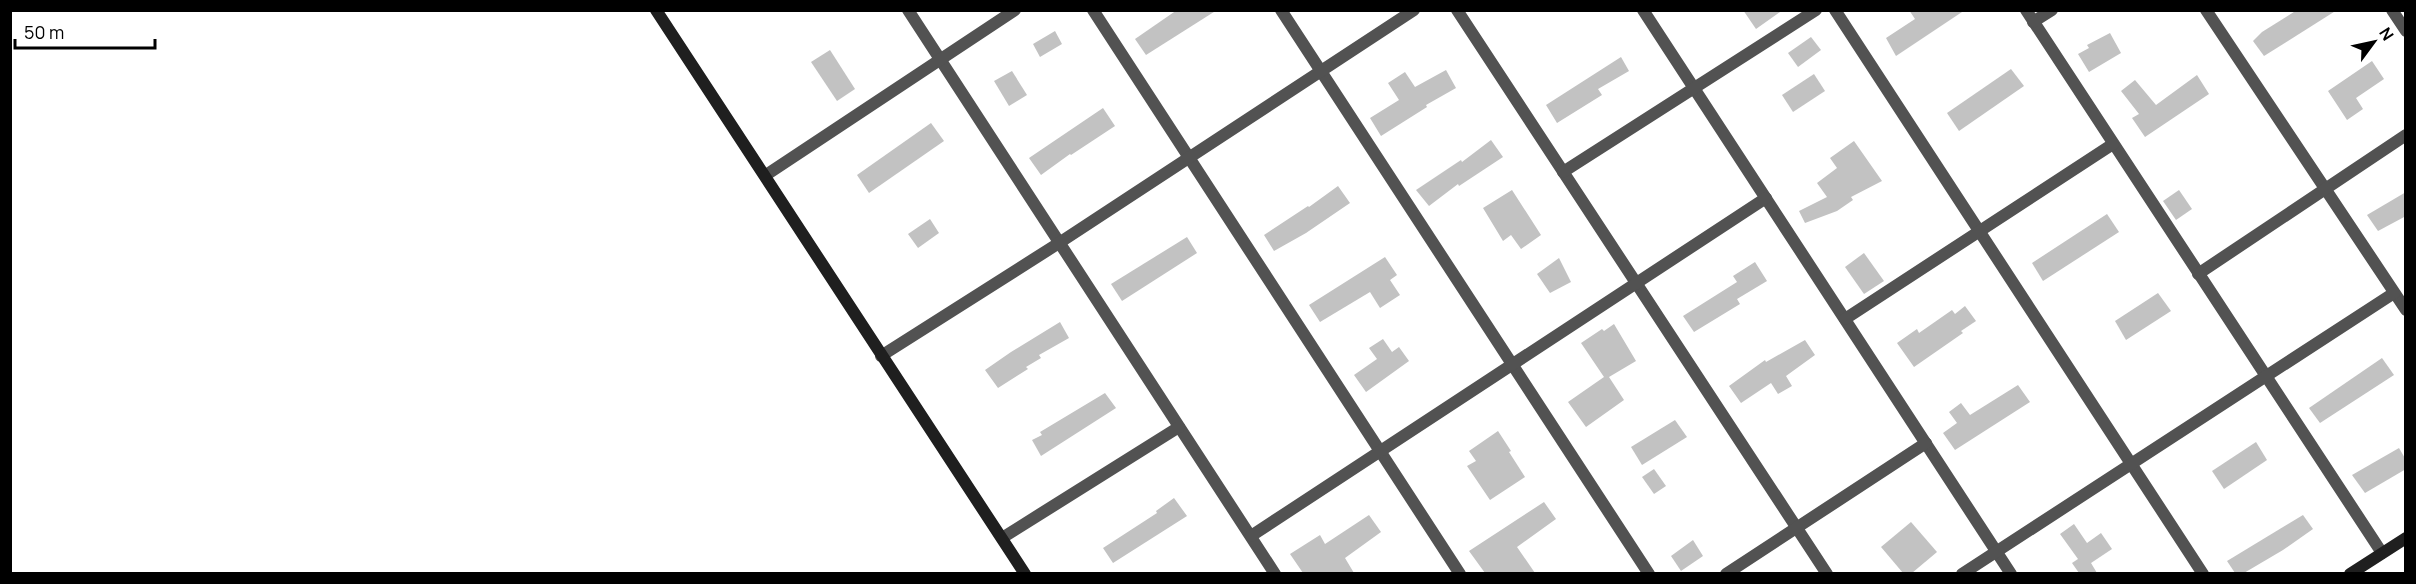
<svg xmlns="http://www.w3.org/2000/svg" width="2416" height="584" viewBox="0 0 2416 584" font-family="Manrope,sans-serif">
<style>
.building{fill:#c2c2c2}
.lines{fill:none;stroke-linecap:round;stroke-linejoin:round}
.street{stroke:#525252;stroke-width:12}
.secondary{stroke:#1f1f1f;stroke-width:12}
</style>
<rect width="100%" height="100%" fill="#fff"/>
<g class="building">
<path d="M 1177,10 L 1217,10 L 1146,55 L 1135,39 Z"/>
<path d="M 1743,10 L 1783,10 L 1756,29 Z"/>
<path d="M 1909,10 L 1965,10 L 1896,56 L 1886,38 L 1915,19 Z"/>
<path d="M 2297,10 L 2337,10 L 2264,56 L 2253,41 L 2262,32 Z"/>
<path d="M 1055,31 L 1062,44 L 1040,57 L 1033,44 Z"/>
<path d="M 2110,33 L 2121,53 L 2089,72 L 2078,54 L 2089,48 L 2087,45 Z"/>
<path d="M 1811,37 L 1821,50 L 1798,67 L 1788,53 Z"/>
<path d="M 830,50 L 855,89 L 837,101 L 811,62 Z"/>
<path d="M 1621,57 L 1629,71 L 1598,89 L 1602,95 L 1557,123 L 1546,105 Z"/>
<path d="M 2372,61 L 2384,79 L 2356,98 L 2363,109 L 2347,120 L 2328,91 Z"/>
<path d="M 2011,69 L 2024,86 L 1959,131 L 1947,113 Z"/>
<path d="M 1446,70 L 1456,88 L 1426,105 L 1427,107 L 1381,136 L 1370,118 L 1399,100 L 1388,83 L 1405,72 L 1415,87 Z"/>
<path d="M 1012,71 L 1027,95 L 1009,106 L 994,81 Z"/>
<path d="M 1814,74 L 1825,91 L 1793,112 L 1782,95 Z"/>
<path d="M 2197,75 L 2209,94 L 2145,137 L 2132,118 L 2139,114 L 2121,91 L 2135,80 L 2156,105 Z"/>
<path d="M 1103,108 L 1115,126 L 1071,155 L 1070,154 L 1041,175 L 1029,158 Z"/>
<path d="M 931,123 L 944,141 L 869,193 L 857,175 Z"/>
<path d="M 1491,140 L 1503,157 L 1459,186 L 1458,184 L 1429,206 L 1416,190 L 1461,160 L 1462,162 Z"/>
<path d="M 1854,141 L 1882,181 L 1851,197 L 1853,200 L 1837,211 L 1805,223 L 1799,211 L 1827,197 L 1817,183 L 1837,168 L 1830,158 Z"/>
<path d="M 1338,186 L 1350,203 L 1306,233 L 1274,251 L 1264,235 L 1308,206 L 1309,207 Z"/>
<path d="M 1512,190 L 1541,235 L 1521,249 L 1511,235 L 1503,241 L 1483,208 Z"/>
<path d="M 2179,190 L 2192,209 L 2176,220 L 2163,201 Z"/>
<path d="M 2406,192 L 2406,216 L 2378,231 L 2367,215 Z"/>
<path d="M 2107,214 L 2119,232 L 2043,281 L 2032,263 Z"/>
<path d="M 930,219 L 939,233 L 918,248 L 908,234 Z"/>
<path d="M 1187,237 L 1197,253 L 1122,301 L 1111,284 Z"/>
<path d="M 1864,253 L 1884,281 L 1864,294 L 1845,267 Z"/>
<path d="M 1385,257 L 1397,275 L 1390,280 L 1400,295 L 1380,308 L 1370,292 L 1320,322 L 1309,305 Z"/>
<path d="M 1559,258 L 1571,282 L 1550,293 L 1537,274 Z"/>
<path d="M 1755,262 L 1767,281 L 1737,299 L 1740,304 L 1694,332 L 1683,316 L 1737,282 L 1733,276 Z"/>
<path d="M 2158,293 L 2171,311 L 2126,340 L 2115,321 Z"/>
<path d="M 1965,306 L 1976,321 L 1961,331 L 1963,333 L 1914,367 L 1897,343 L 1917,329 L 1919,333 L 1952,310 L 1955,314 Z"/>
<path d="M 1060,322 L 1069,338 L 1039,355 L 1041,358 L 1026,367 L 1028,369 L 998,388 L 985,370 L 1011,352 Z"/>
<path d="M 1614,324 L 1636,361 L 1609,377 L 1624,400 L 1586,427 L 1568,402 L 1604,377 L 1581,343 L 1602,329 L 1604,331 Z"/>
<path d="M 1383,339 L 1392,352 L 1399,347 L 1409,361 L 1366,392 L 1354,375 L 1377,359 L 1369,348 Z"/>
<path d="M 1805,340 L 1815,355 L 1786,376 L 1792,386 L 1778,394 L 1771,383 L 1741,403 L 1729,386 L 1765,360 L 1766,362 Z"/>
<path d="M 2382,358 L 2394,375 L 2320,423 L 2309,408 Z"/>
<path d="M 2018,385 L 2030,402 L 1955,450 L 1943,433 L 1957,423 L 1949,412 L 1961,403 L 1970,415 Z"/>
<path d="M 1105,393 L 1116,408 L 1041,456 L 1032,440 L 1042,435 L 1040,432 Z"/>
<path d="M 1675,420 L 1687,437 L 1642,465 L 1631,447 Z"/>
<path d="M 1498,431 L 1511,451 L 1509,452 L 1525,477 L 1490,500 L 1467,466 L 1476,461 L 1469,451 Z"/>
<path d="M 2256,442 L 2267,460 L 2224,489 L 2212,471 Z"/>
<path d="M 2399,448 L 2406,460 L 2406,469 L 2365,493 L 2352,475 Z"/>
<path d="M 1654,469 L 1666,486 L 1654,494 L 1642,477 Z"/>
<path d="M 1174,498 L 1187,516 L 1113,563 L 1103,548 L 1157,513 L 1156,511 Z"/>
<path d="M 1544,502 L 1556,519 L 1517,547 L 1535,573 L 1485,573 L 1469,551 Z"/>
<path d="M 1369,515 L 1381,532 L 1345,558 L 1354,573 L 1303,573 L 1290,554 L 1320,535 L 1325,544 Z"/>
<path d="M 2303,515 L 2313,529 L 2283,550 L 2244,573 L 2235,573 L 2227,561 Z"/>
<path d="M 1911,522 L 1937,552 L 1912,573 L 1903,573 L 1881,547 Z"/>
<path d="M 2074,524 L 2087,543 L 2101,533 L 2112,549 L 2091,563 L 2097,573 L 2079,573 L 2072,563 L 2078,559 L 2060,534 Z"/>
<path d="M 1693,540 L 1703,556 L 1681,571 L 1671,556 Z"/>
</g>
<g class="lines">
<g class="street">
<path d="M 908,10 L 1275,574"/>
<path d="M 1093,10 L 1460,574"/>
<path d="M 1281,10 L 1649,574"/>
<path d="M 1457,10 L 1827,574"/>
<path d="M 1643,10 L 2011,574"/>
<path d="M 1835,10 L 2203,574"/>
<path d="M 2026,10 L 2382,553"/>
<path d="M 2206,10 L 2406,310"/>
<path d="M 2392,10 L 2406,31"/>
<path d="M 2033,22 L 2052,10"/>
<path d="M 1563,172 L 1816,10"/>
<path d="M 766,175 L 1015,10"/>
<path d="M 2198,274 L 2406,135"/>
<path d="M 1845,319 L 2113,144"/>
<path d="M 881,356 L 1059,243 L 1414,10"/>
<path d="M 1251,536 L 1766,198"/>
<path d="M 1002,538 L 1179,427"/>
<path d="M 1726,574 L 1926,443"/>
<path d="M 1962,574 L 2394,293"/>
</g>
<g class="secondary">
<path d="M 656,10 L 1025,574"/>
<path d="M 2350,574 L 2406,538"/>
</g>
</g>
<rect width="2416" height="584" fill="none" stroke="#000000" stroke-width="24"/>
<g transform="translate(2374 42) rotate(57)" stroke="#ffffff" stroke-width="4.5" paint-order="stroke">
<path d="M0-4.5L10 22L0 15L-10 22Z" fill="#000000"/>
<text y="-9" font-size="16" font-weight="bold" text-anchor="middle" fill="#000000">N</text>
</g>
<path d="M15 39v9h140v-9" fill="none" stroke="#000000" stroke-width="3"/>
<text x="24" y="39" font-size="18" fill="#000000" stroke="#ffffff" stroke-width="4.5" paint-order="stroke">50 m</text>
</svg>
